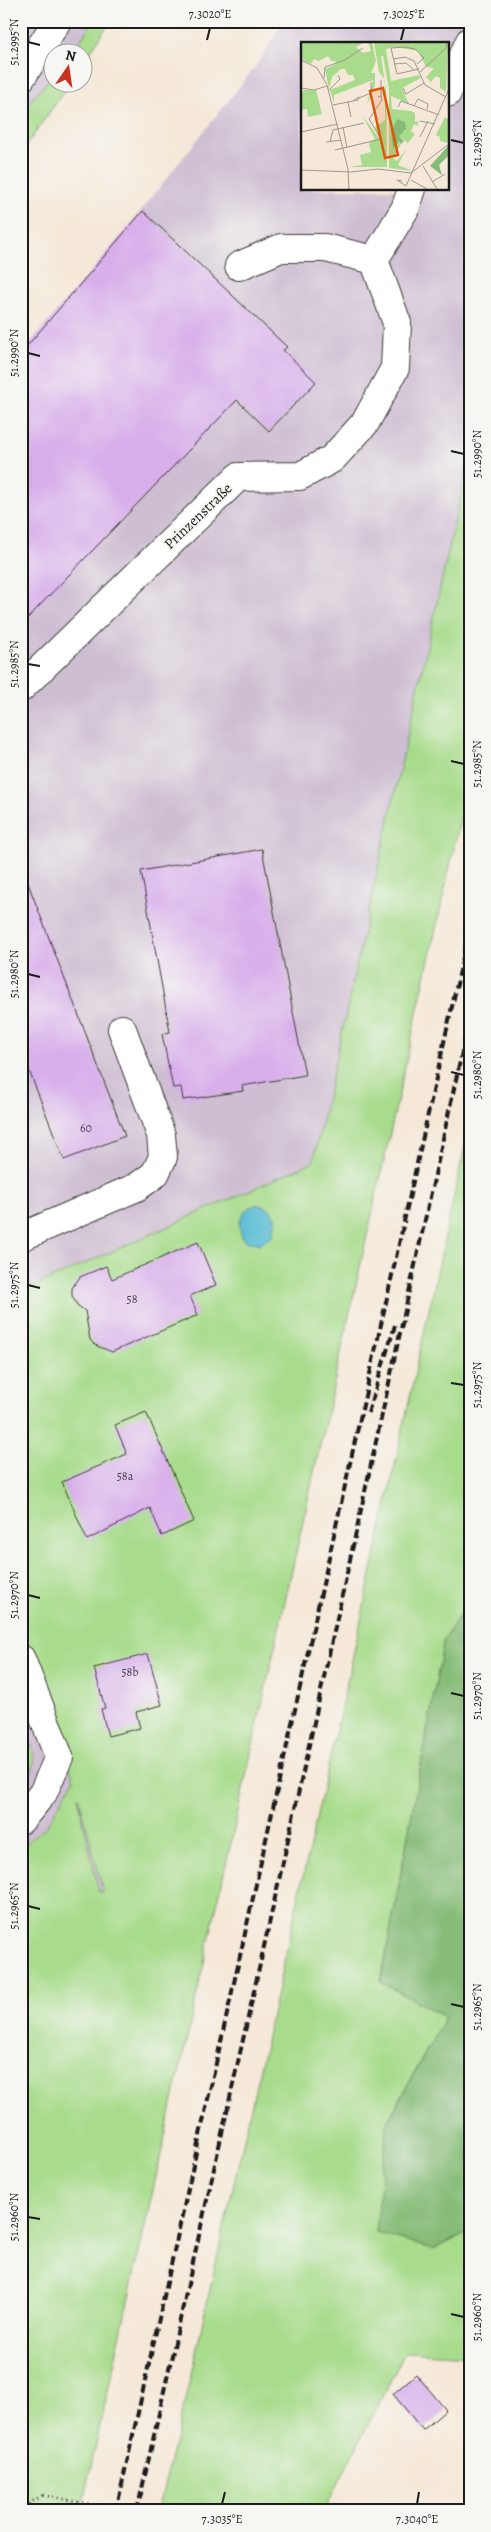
<svg xmlns="http://www.w3.org/2000/svg" width="491" height="2532" viewBox="0 0 491 2532" font-family="Alegreya,serif">
<style>
.industrial{fill:#cebed2;fill-rule:evenodd}
.green{fill:#a8dc8c;stroke:#627c54;fill-rule:evenodd}
.forest{fill:#86bc78;stroke:#516c4a}
.water{fill:#55bad3;stroke:#386b78}
.building{fill:#d8afeb}
.lines{fill:none;stroke-linecap:round;stroke-linejoin:round}
.minor-casing{stroke:#3d3b38;stroke-width:30}
.path{stroke:#3d3b38;stroke-width:3;stroke-dasharray:1 4;stroke-linecap:butt}
.minor{stroke:#fff;stroke-width:28}
.rail{stroke:#1c1c1c;stroke-width:4;stroke-dasharray:8 4;stroke-linecap:butt}
.path-bridge{stroke:#3d3b38;stroke-width:3;stroke-dasharray:1 4;stroke-linecap:butt}
.ticks{fill:none;stroke:#1c1c1c;stroke-width:2}
.labels{text-anchor:middle;stroke-width:4.5;stroke-linejoin:round;paint-order:stroke}
.number-label{font-size:12px;fill:#4b4150}
.street-label{font-size:15px;fill:#1c1c1c;stroke:#f6f6f2}
.inset-road{fill:none;stroke:#9e968d;stroke-width:1}
.view{fill:#de560d;fill-opacity:0.15;stroke:#de560d;stroke-width:2.5}
.inset-edge{fill:none;stroke:#1c1c1c;stroke-width:2.5}
.neatline{fill:none;stroke:#1c1c1c;stroke-width:2}
.ticks-label{font-size:12px;text-anchor:middle;fill:#1c1c1c}
</style>
<rect width="100%" height="100%" fill="#f6f6f2"/>
<filter id="ink" filterUnits="userSpaceOnUse"><feTurbulence type="fractalNoise" baseFrequency=".02" numOctaves="2"/><feDisplacementMap in="SourceGraphic" scale="10" xChannelSelector="R" yChannelSelector="G"/><feConvolveMatrix kernelMatrix="1 2 1 2 8 2 1 2 1" color-interpolation-filters="sRGB"/></filter>
<filter id="wash" filterUnits="userSpaceOnUse"><feTurbulence type="fractalNoise" baseFrequency=".0096" numOctaves="4" result="noise"/><feDisplacementMap in="SourceGraphic" scale="20" xChannelSelector="R" yChannelSelector="G"/><feGaussianBlur stdDeviation="1.12" result="paint"/><feColorMatrix in="noise" values="0 0 0 0 0 0 0 0 0 0 0 0 0 0 0 0 0 1.4 0 .05"/><feComposite in="paint" operator="in"/></filter>
<g filter="url(#wash)">
<rect width="100%" height="100%" fill="#f5e8d8"/>
<g class="industrial">
<path d="M 21,21 L 93,21 L 73,52 L 52,52 L 52,76 L 21,112 Z"/>
<path d="M 284,21 L 470,21 L 470,453 L 313,1162 L 104,1892 L 99,1892 L 73,1780 L 46,1827 L 21,1847 L 21,362 L 259,62 ZM 302,44 L 447,44 L 447,189 L 302,189 Z"/>
</g>
<g class="green">
<path d="M 93,21 L 110,21 L 83,64 L 82,52 L 73,52 Z"/>
<path d="M 52,76 L 52,82 L 70,83 L 21,153 L 21,112 Z"/>
<path d="M 470,453 L 470,777 L 465,799 L 81,2511 L 21,2511 L 21,1847 L 46,1827 L 74,1779 L 21,1644 L 21,1292 L 313,1162 ZM 78,1797 L 79,1797 L 103,1892 L 99,1892 Z"/>
<path d="M 470,1123 L 470,1599 L 444,1639 L 381,1982 L 445,2017 L 387,2123 L 433,2249 L 470,2232 L 470,2356 L 405,2352 L 324,2511 L 158,2511 L 188,2387 L 361,1620 Z"/>
<path d="M 26,1730 C 36,1756 39,1767 21,1791 L 21,1732 Z"/>
</g>
<path class="forest" d="M 470,1600 L 470,2232 L 433,2249 L 376,2232 L 387,2123 L 445,2017 L 381,1982 L 444,1639 Z"/>
<path class="water" d="M 257,1204 L 270,1209 L 276,1219 L 273,1235 L 261,1244 L 244,1241 C 236,1226 239,1210 257,1204 Z"/>
<g id="blocks">
<g class="building">
<path d="M 143,211 L 287,347 L 283,350 L 316,382 L 269,431 L 237,400 L 21,625 L 21,353 Z"/>
<path d="M 262,849 L 305,1075 L 242,1086 L 243,1091 L 183,1100 L 181,1087 L 173,1088 L 162,1034 L 170,1032 L 141,871 Z"/>
<path d="M 24,873 L 125,1136 L 64,1160 L 21,1050 L 21,874 Z"/>
<path d="M 198,1242 L 216,1285 L 190,1296 L 198,1315 L 112,1352 L 95,1345 L 90,1340 L 85,1311 L 77,1305 L 72,1296 L 72,1288 L 80,1277 L 106,1266 L 112,1279 Z"/>
<path d="M 146,1412 L 194,1521 L 162,1536 L 150,1508 L 87,1540 L 62,1482 L 127,1454 L 115,1425 Z"/>
<path d="M 148,1654 L 162,1705 L 136,1712 L 140,1728 L 108,1736 L 101,1709 L 105,1708 L 94,1668 Z"/>
<path d="M 416,2374 L 446,2410 L 423,2430 L 393,2394 Z"/>
</g>
</g>
</g>
<g filter="url(#ink)">
<use href="#blocks" fill-opacity="0" stroke="#3d3b38" stroke-width="1"/>
<g class="lines">
<defs>
<g id="minor">
<path d="M 21,78 L 57,21"/>
<path d="M 447,93 L 470,41"/>
<path d="M 374,260 L 405,209 L 412,189"/>
<path d="M 21,688 L 238,477 L 300,476 L 332,459 L 365,423 L 395,368 L 397,323 L 374,260 L 325,248 L 281,248 L 239,266"/>
<path d="M 21,1237 L 137,1187 L 155,1174 L 163,1157 L 161,1135 L 122,1029"/>
<path d="M 21,1659 L 59,1757 L 43,1793 L 21,1820"/>
</g>
</defs>
<use href="#minor" class="minor-casing"/>
<path class="path" d="M 21,2510 L 26,2505 L 43,2495"/>
<use href="#minor" class="minor"/>
<g class="rail">
<path d="M 368,1413 L 396,1322"/>
<path d="M 116,2511 L 470,926"/>
<path d="M 137,2511 L 292,1822 L 470,1016"/>
</g>
<path class="path-bridge" d="M 43,2495 L 123,2511"/>
</g>
</g>
<path class="ticks" d="M 207,40 L 210,28M 401,40 L 404,28M 28,42 L 40,45M 451,140 L 464,143M 28,353 L 40,356M 451,451 L 464,454M 28,664 L 40,666M 451,761 L 464,764M 28,974 L 40,977M 451,1072 L 464,1075M 28,1285 L 40,1288M 451,1383 L 464,1385M 28,1595 L 40,1598M 451,1693 L 464,1696M 28,1906 L 40,1909M 451,2004 L 464,2007M 28,2217 L 40,2219M 451,2314 L 464,2317M 222,2504 L 225,2492M 417,2504 L 419,2492"/>
<g class="labels">
<g class="number-label">
<text x="86" y="1132">60</text>
<text x="132" y="1303">58</text>
<text x="125" y="1480">58a</text>
<text x="130" y="1676">58b</text>
</g>
<g class="street-label">
<text transform="translate(198 516) rotate(-44)" y="5">Prinzenstraße</text>
</g>
</g>
<g transform="translate(301 42)">
<rect width="148" height="148" fill="#f5e8d8"/>
<path d="M 0,0 L 64,0 L 55,5 L 62,11 L 70,9 L 67,0 L 71,0 L 75,19 L 70,31 L 74,31 L 74,43 L 70,54 L 66,62 L 72,38 L 33,53 L 33,61 L 29,48 L 54,38 L 52,33 L 47,33 L 44,27 L 40,27 L 31,35 L 28,47 L 24,27 L 35,22 L 34,19 L 30,19 L 27,14 L 18,19 L 13,17 L 10,22 L 0,17 ZM 73,0 L 147,0 L 145,50 L 139,46 L 139,36 L 135,34 L 130,40 L 125,35 L 133,26 L 125,25 L 117,9 L 94,5 L 85,7 L 90,39 L 118,33 L 120,36 L 101,46 L 108,62 L 90,54 L 91,67 L 110,69 L 114,71 L 114,80 L 118,79 L 116,84 L 113,82 L 110,89 L 114,92 L 107,101 L 98,94 L 99,89 L 104,90 L 101,78 L 97,99 L 100,102 L 92,116 L 96,119 L 105,107 L 97,123 L 112,129 L 88,126 L 88,47 L 82,14 L 80,14 L 85,48 L 86,125 L 48,125 L 61,123 L 59,113 L 70,110 L 68,101 L 74,97 L 61,73 L 78,96 L 74,85 L 84,78 L 84,38 L 78,30 ZM 3,48 L 15,48 L 21,72 L 7,75 L 6,67 L 0,68 L 0,51 ZM 144,75 L 147,77 L 147,101 L 139,99 L 139,95 L 135,93 Z" fill="#a8dc8c"/>
<path d="M 96,77 L 104,80 L 105,87 L 98,94 L 103,99 L 100,102 L 98,99 L 92,106 L 90,90 ZM 147,104 L 147,114 L 138,123 L 141,133 L 129,124 Z" fill="#86bc78"/>
<path class="inset-road" d="M 92,17 L 104,15 L 113,19 L 124,43 L 145,55M 0,18 L 16,26 L 26,43 L 47,127 L 48,147M 93,22 L 105,21 L 113,28M 116,22 L 123,16 L 114,7 L 104,5 L 90,6 L 96,32 L 118,27M 119,30 L 145,6 L 146,0M 23,36 L 24,25 L 44,18 L 62,6M 80,38 L 80,54M 0,46 L 13,48 L 26,44M 102,46 L 105,52 L 123,41M 28,48 L 39,37 L 37,33M 58,56 L 70,51 L 70,40M 47,60 L 50,75M 32,63 L 57,58 L 58,55 L 52,59M 113,64 L 117,57 L 127,62 L 126,67M 97,65 L 100,59 L 138,73M 119,79 L 134,82M 42,85 L 46,106M 0,90 L 37,82M 119,95 L 127,79M 25,100 L 40,98M 29,100 L 32,88 L 63,81M 0,106 L 0,136M 34,108 L 80,97 L 68,77 L 81,58 L 80,54 L 77,55M 122,124 L 136,147M 0,128 L 50,130 L 77,127 L 110,131 L 148,102M 110,138 L 126,147M 101,139 L 96,138 L 105,144M 131,140 L 144,132M 105,144 L 148,47"/>
<path class="view" d="M 82,46 L 97,113 L 84,116 L 69,49 Z"/>
<rect width="148" height="148" class="inset-edge"/>
</g>
<rect width="491" height="2532" fill="none" stroke="#f6f6f2" stroke-width="55"/>
<g transform="translate(68 68) rotate(13)"><circle r="24" fill="#f6f6f2" stroke="#9f9f9c"/>
<path d="M0-4L9 19L0 12L-9 19Z" fill="#c8321e"/>
<text y="-8" font-size="14" font-weight="bold" text-anchor="middle" fill="#1c1c1c">N</text>
</g>
<rect x="28" y="28" width="436" height="2476" class="neatline"/>
<g class="ticks-label">
<text x="210" y="18">7.3020°E</text>
<text x="404" y="18">7.3025°E</text>
<text transform="translate(14 42) rotate(-90)" y="4">51.2995°N</text>
<text transform="translate(477 143) rotate(-90)" y="4">51.2995°N</text>
<text transform="translate(14 353) rotate(-90)" y="4">51.2990°N</text>
<text transform="translate(477 454) rotate(-90)" y="4">51.2990°N</text>
<text transform="translate(14 664) rotate(-90)" y="4">51.2985°N</text>
<text transform="translate(477 764) rotate(-90)" y="4">51.2985°N</text>
<text transform="translate(14 974) rotate(-90)" y="4">51.2980°N</text>
<text transform="translate(477 1075) rotate(-90)" y="4">51.2980°N</text>
<text transform="translate(14 1285) rotate(-90)" y="4">51.2975°N</text>
<text transform="translate(477 1385) rotate(-90)" y="4">51.2975°N</text>
<text transform="translate(14 1595) rotate(-90)" y="4">51.2970°N</text>
<text transform="translate(477 1696) rotate(-90)" y="4">51.2970°N</text>
<text transform="translate(14 1906) rotate(-90)" y="4">51.2965°N</text>
<text transform="translate(477 2007) rotate(-90)" y="4">51.2965°N</text>
<text transform="translate(14 2217) rotate(-90)" y="4">51.2960°N</text>
<text transform="translate(477 2317) rotate(-90)" y="4">51.2960°N</text>
<text x="222" y="2523">7.3035°E</text>
<text x="417" y="2523">7.3040°E</text>
</g>
</svg>
